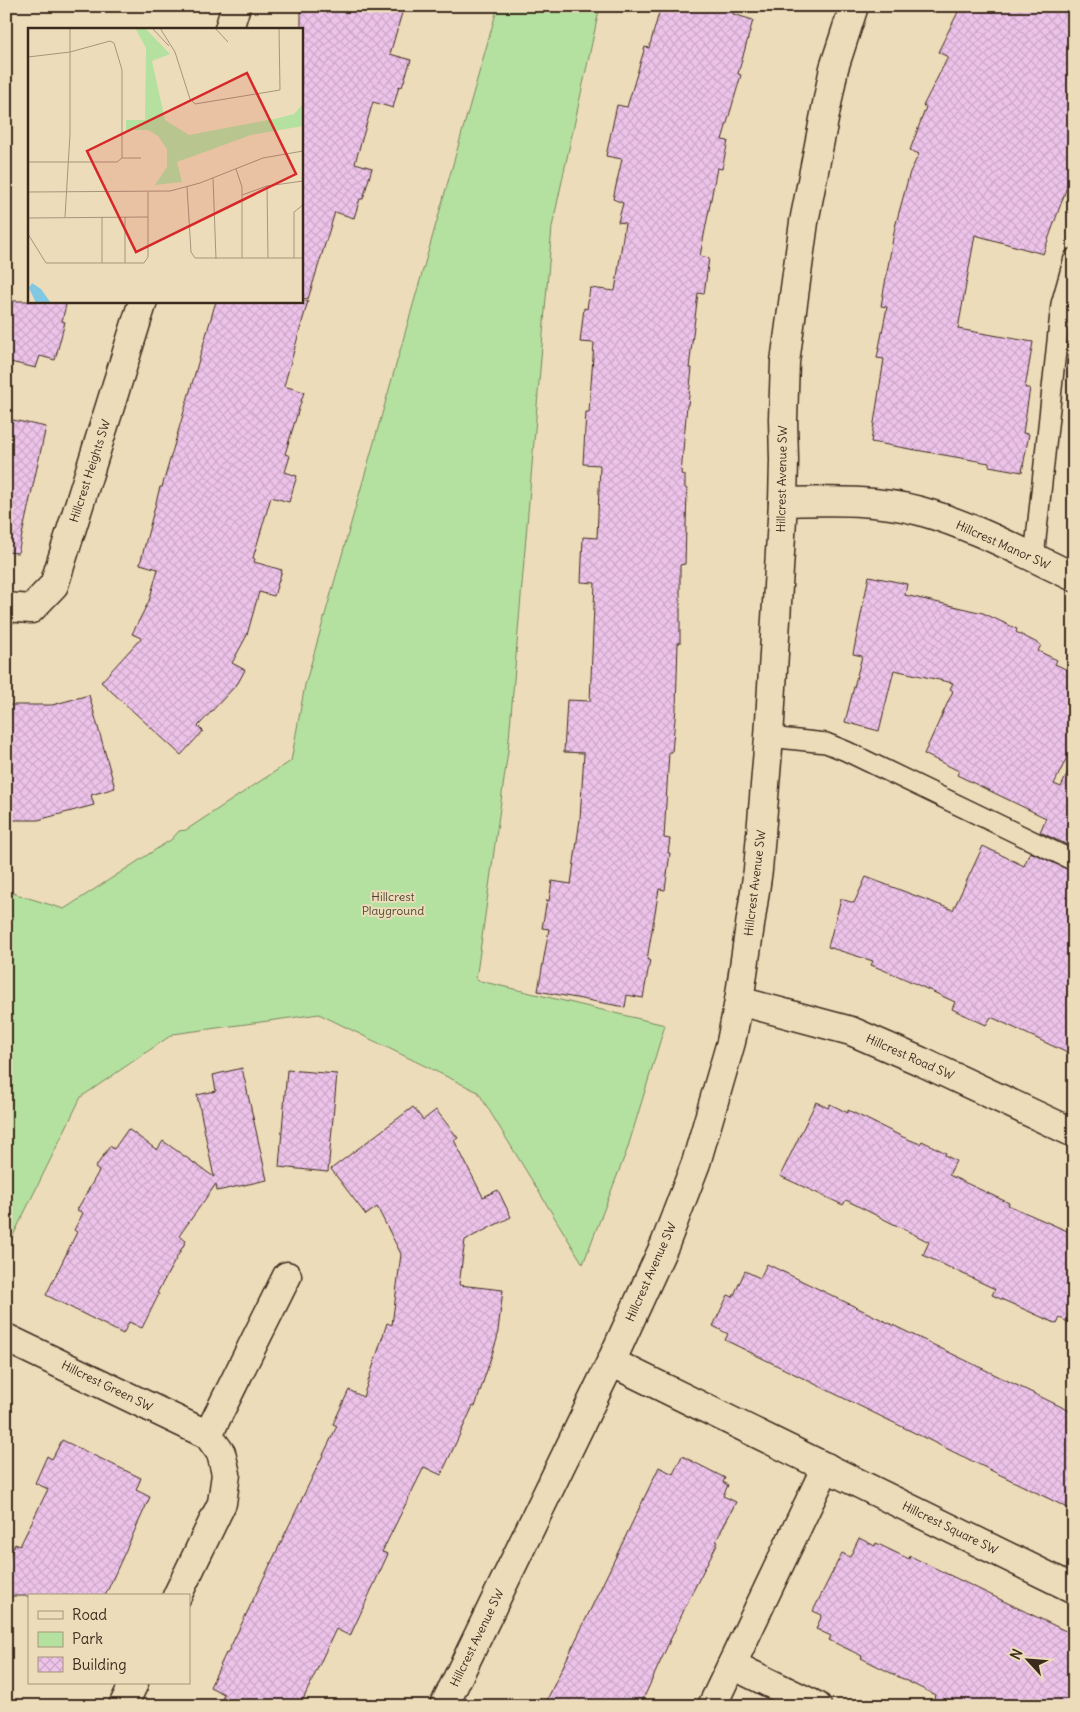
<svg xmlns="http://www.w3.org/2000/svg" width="1080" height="1712" viewBox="0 0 1080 1712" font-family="Delius,sans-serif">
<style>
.park{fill:#b4e1a0;stroke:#78865f}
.building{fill:url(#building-cross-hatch);stroke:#3b2a1e}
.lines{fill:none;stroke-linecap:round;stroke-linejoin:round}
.lane-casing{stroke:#3b2a1e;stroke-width:22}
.street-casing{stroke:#3b2a1e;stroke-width:31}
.lane{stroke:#eddcb9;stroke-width:19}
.street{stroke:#eddcb9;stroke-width:28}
.labels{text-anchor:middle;stroke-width:4;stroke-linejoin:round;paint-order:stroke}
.street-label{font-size:12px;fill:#3b2a1e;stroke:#eddcb9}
.park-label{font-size:12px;fill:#4d4532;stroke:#eddcb9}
.inset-road{fill:none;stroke:#a6957b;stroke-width:1}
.view{fill:#d62828;fill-opacity:0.15;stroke:#d62828;stroke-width:2.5}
.inset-edge{fill:none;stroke:#3b2a1e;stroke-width:2.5}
</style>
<defs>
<pattern id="building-cross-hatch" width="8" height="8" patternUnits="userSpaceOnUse" patternTransform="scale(1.25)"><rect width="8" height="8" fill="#edc3ea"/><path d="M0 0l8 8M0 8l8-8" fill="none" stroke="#cca8c8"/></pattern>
</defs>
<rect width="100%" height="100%" fill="#eddcb9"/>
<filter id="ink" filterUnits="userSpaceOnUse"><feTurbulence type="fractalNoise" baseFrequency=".02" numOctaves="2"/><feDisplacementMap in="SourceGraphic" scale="10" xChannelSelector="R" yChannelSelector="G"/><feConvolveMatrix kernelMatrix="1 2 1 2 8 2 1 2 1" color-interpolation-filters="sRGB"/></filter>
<g filter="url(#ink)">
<path class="park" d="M 498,6 L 600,6 L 552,227 L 508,751 L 476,980 L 665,1025 L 627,1150 L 583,1264 L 478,1092 L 319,1014 L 173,1034 L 81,1097 L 6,1250 L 6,891 L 64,909 L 172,839 L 179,831 L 186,830 L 291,761 L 305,685 Z"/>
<g class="building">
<path d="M 301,6 L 404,6 L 390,54 L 411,60 L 402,87 L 399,86 L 393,108 L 373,102 L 355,163 L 372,168 L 363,199 L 360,199 L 354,218 L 335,212 L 308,299 L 301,298 Z"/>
<path d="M 661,6 L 735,6 L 733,14 L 753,20 L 738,74 L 741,75 L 722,140 L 728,141 L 722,169 L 717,168 L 700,256 L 709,258 L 704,294 L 698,293 L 689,368 L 692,368 L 688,405 L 687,405 L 681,474 L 685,475 L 685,488 L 687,489 L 685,564 L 680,565 L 680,643 L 678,643 L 676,708 L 672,752 L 669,752 L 664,838 L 670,839 L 668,853 L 670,853 L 665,890 L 659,889 L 647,960 L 650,960 L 643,998 L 627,995 L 625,1007 L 538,991 L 549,929 L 542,928 L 547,900 L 549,901 L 552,881 L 571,884 L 580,819 L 584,753 L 564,752 L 567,700 L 590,701 L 595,583 L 581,582 L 583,537 L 597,538 L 600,465 L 583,464 L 586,412 L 589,412 L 594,343 L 580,342 L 584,308 L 587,309 L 590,288 L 615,291 L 625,223 L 618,222 L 623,203 L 613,199 L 622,159 L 606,156 L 617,105 L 627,107 L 645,47 L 649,48 Z"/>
<path d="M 961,6 L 1074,6 L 1074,167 L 1043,254 L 975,235 L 958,329 L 1033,342 L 1025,388 L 1030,388 L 1023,433 L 1029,434 L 1022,472 L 989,466 L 989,463 L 871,442 L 884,359 L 877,358 L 887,307 L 881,306 L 895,227 L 910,172 L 919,154 L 910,150 L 926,107 L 923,106 L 948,57 L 938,52 Z"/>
<path d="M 6,301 L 67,301 L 62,321 L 65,322 L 55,360 L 40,356 L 36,368 L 6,361 Z"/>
<path d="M 216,301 L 308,301 L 284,386 L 304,392 L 285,454 L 290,456 L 285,472 L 297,476 L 289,502 L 271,497 L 253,558 L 255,559 L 254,562 L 282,570 L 274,596 L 259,592 L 247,635 L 232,663 L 245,670 L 238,683 L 198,726 L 203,731 L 181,755 L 101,682 L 141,638 L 132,634 L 149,601 L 158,569 L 140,564 L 160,487 L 162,487 Z"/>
<path d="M 8,419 L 46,427 L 18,553 L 6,552 L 6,435 Z"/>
<path d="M 869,576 L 907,584 L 905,595 L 983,613 L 1017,629 L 1016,632 L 1041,645 L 1038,651 L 1057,660 L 1055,664 L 1074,673 L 1074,743 L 1054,784 L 1061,787 L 1074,759 L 1074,848 L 1040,832 L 1046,818 L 957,775 L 959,771 L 924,754 L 953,691 L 950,689 L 953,683 L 894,670 L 879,731 L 845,722 L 862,656 L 853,654 Z"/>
<path d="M 89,695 L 115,788 L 91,795 L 94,805 L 38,820 L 6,820 L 6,705 L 52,705 Z"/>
<path d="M 983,846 L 1024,866 L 1030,852 L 1074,872 L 1074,1056 L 991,1017 L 986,1025 L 952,1009 L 955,1002 L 903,978 L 871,965 L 873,961 L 828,947 L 841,899 L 854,903 L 866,877 L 953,910 Z"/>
<path d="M 242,1068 L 267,1180 L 217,1191 L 216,1184 L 179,1236 L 186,1241 L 157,1293 L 159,1294 L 142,1328 L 129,1322 L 123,1334 L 46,1295 L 77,1232 L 74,1230 L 83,1213 L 77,1210 L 99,1171 L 95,1168 L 110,1146 L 114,1149 L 128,1129 L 157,1150 L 163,1141 L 214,1177 L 197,1095 L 216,1091 L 213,1075 Z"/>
<path d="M 287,1070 L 337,1074 L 328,1172 L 279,1167 Z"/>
<path d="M 816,1102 L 828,1108 L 830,1104 L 848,1113 L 848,1110 L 903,1137 L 920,1144 L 922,1141 L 946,1153 L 945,1155 L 956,1161 L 949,1175 L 1009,1203 L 1008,1205 L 1074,1234 L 1074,1325 L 1060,1318 L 1057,1324 L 992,1295 L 995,1289 L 923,1255 L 929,1242 L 846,1200 L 843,1205 L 780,1176 Z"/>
<path d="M 413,1107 L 423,1120 L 436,1110 L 458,1138 L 454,1140 L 483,1197 L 498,1190 L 511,1217 L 465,1240 L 459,1285 L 503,1290 L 497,1339 L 475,1407 L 473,1406 L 441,1475 L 424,1467 L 382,1552 L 388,1554 L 350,1636 L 336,1629 L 300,1706 L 219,1706 L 224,1694 L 210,1687 L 226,1653 L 227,1654 L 337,1426 L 333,1424 L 349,1390 L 363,1397 L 387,1323 L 392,1325 L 401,1254 L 377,1207 L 366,1215 L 331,1169 Z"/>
<path d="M 767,1264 L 1074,1413 L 1074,1511 L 725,1340 L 728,1334 L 713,1326 L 728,1295 L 733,1297 L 745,1271 L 760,1278 Z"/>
<path d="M 62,1440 L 141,1478 L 136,1490 L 150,1497 L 105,1596 L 6,1596 L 6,1564 L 15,1544 L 20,1546 L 48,1489 L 35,1483 L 47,1456 L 52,1459 Z"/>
<path d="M 682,1456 L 725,1478 L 723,1482 L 728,1485 L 723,1496 L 736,1502 L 716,1541 L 718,1542 L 689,1599 L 640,1706 L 544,1706 L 659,1467 L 673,1474 Z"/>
<path d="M 859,1538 L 875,1546 L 876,1543 L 909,1559 L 910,1556 L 1074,1635 L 1074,1706 L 949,1706 L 934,1698 L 935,1695 L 861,1658 L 862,1656 L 829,1640 L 831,1636 L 816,1629 L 822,1615 L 813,1611 L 842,1553 L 850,1557 Z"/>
</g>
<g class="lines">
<defs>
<g id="lane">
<path d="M 1034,558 L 1061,304 L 1074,258"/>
<path d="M 769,737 L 826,743 L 846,751 L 1074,861"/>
</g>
<g id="street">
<path d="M 229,29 L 236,6"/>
<path d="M 783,502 C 828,501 875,499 920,511 C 974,526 1023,553 1074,577"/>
<path d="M 6,607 L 31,609 L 54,585 L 143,301"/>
<path d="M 739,1001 L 851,1031 L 920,1061 L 1074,1133"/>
<path d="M 6,1338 L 208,1435 L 221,1453 L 226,1474 L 222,1503 L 177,1596"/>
<path d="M 611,1362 L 1074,1589"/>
<path d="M 208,1435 L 287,1276"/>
<path d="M 732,1665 L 817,1706"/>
<path d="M 123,1706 L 134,1683"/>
<path d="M 444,1706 L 611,1362 L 665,1244 L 696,1163 L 731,1042 L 739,1001 L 758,870 L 769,737 L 783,502 L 784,460 L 783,419 L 785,362 L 804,222 L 834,68 L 854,6"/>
<path d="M 712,1706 L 826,1467"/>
</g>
</defs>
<use href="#lane" class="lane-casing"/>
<use href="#street" class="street-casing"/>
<use href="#lane" class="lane"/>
<use href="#street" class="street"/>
</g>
</g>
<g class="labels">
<g class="street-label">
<text transform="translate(90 471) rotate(-72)" y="4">Hillcrest Heights SW</text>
<text transform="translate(782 479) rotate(-89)" y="4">Hillcrest Avenue SW</text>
<text transform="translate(1003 545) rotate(24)" y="4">Hillcrest Manor SW</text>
<text transform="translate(755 883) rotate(-83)" y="4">Hillcrest Avenue SW</text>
<text transform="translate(910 1057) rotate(24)" y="4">Hillcrest Road SW</text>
<text transform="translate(651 1272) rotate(-66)" y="4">Hillcrest Avenue SW</text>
<text transform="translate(107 1386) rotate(26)" y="4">Hillcrest Green SW</text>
<text transform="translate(950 1528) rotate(26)" y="4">Hillcrest Square SW</text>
<text transform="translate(477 1638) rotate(-64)" y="4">Hillcrest Avenue SW</text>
</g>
<g class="park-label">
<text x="393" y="901">Hillcrest<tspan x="393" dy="14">Playground</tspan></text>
</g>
</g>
<g transform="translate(28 28)">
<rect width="275" height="275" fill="#eddcb9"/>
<path d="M 107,0 L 117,0 L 142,26 L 124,33 L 137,92 L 161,107 L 251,90 L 266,86 L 275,76 L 275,98 L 223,107 L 149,134 L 154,154 L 127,157 L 139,139 L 139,121 L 130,108 L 120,102 L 98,102 L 98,92 L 117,92 L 118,20 Z" fill="#b4e1a0"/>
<path d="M 4,255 L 13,261 L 23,275 L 8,275 L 1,260 Z" fill="#81c9e2"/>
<path class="inset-road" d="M 124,0 L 141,18M 132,0 L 147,24 L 162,71 L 167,76 L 252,62 L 251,0M 187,0 L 200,14M 0,29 L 42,24 L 82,13 L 86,15 L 94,42 L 94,130 L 89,134 L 0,134M 94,130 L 113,130M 208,141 L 214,159 L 214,230M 185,150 L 188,231M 239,158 L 240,230M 159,159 L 163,224 L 167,230 L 275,230M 0,164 L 142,163 L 172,155 L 235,130 L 275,123M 214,167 L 239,158 L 275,153M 37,189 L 42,106 L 42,0M 74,189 L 74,235M 97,189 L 97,235M 0,190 L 120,189M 0,206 L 18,235 L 116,235 L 120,229 L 120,164M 266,230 L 266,184 L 275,177"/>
<path class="view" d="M 219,45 L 268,146 L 108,224 L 59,123 Z"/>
<rect width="275" height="275" class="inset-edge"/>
</g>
<rect width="1080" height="1712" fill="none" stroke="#eddcb9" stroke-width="25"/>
<rect x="12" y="12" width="1055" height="1687" fill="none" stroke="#3b2a1e" stroke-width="2" filter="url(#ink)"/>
<rect x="28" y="1594" width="162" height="90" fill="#eddcb9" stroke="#a6957b"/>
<rect x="38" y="1611" width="25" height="8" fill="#eddcb9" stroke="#a6957b"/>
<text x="72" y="1620" font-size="15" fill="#3b2a1e">Road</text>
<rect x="38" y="1632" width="25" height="15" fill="#b4e1a0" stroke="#a6957b"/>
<text x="72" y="1644" font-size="15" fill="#3b2a1e">Park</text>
<rect x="38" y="1657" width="25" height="15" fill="url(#building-cross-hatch)" stroke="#a6957b"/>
<text x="72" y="1670" font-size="15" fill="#3b2a1e">Building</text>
<g transform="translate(1028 1660) rotate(296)" stroke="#eddcb9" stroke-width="4" paint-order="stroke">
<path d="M0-4L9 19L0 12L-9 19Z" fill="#3b2a1e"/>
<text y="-8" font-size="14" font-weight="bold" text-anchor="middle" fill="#3b2a1e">N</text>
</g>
</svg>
